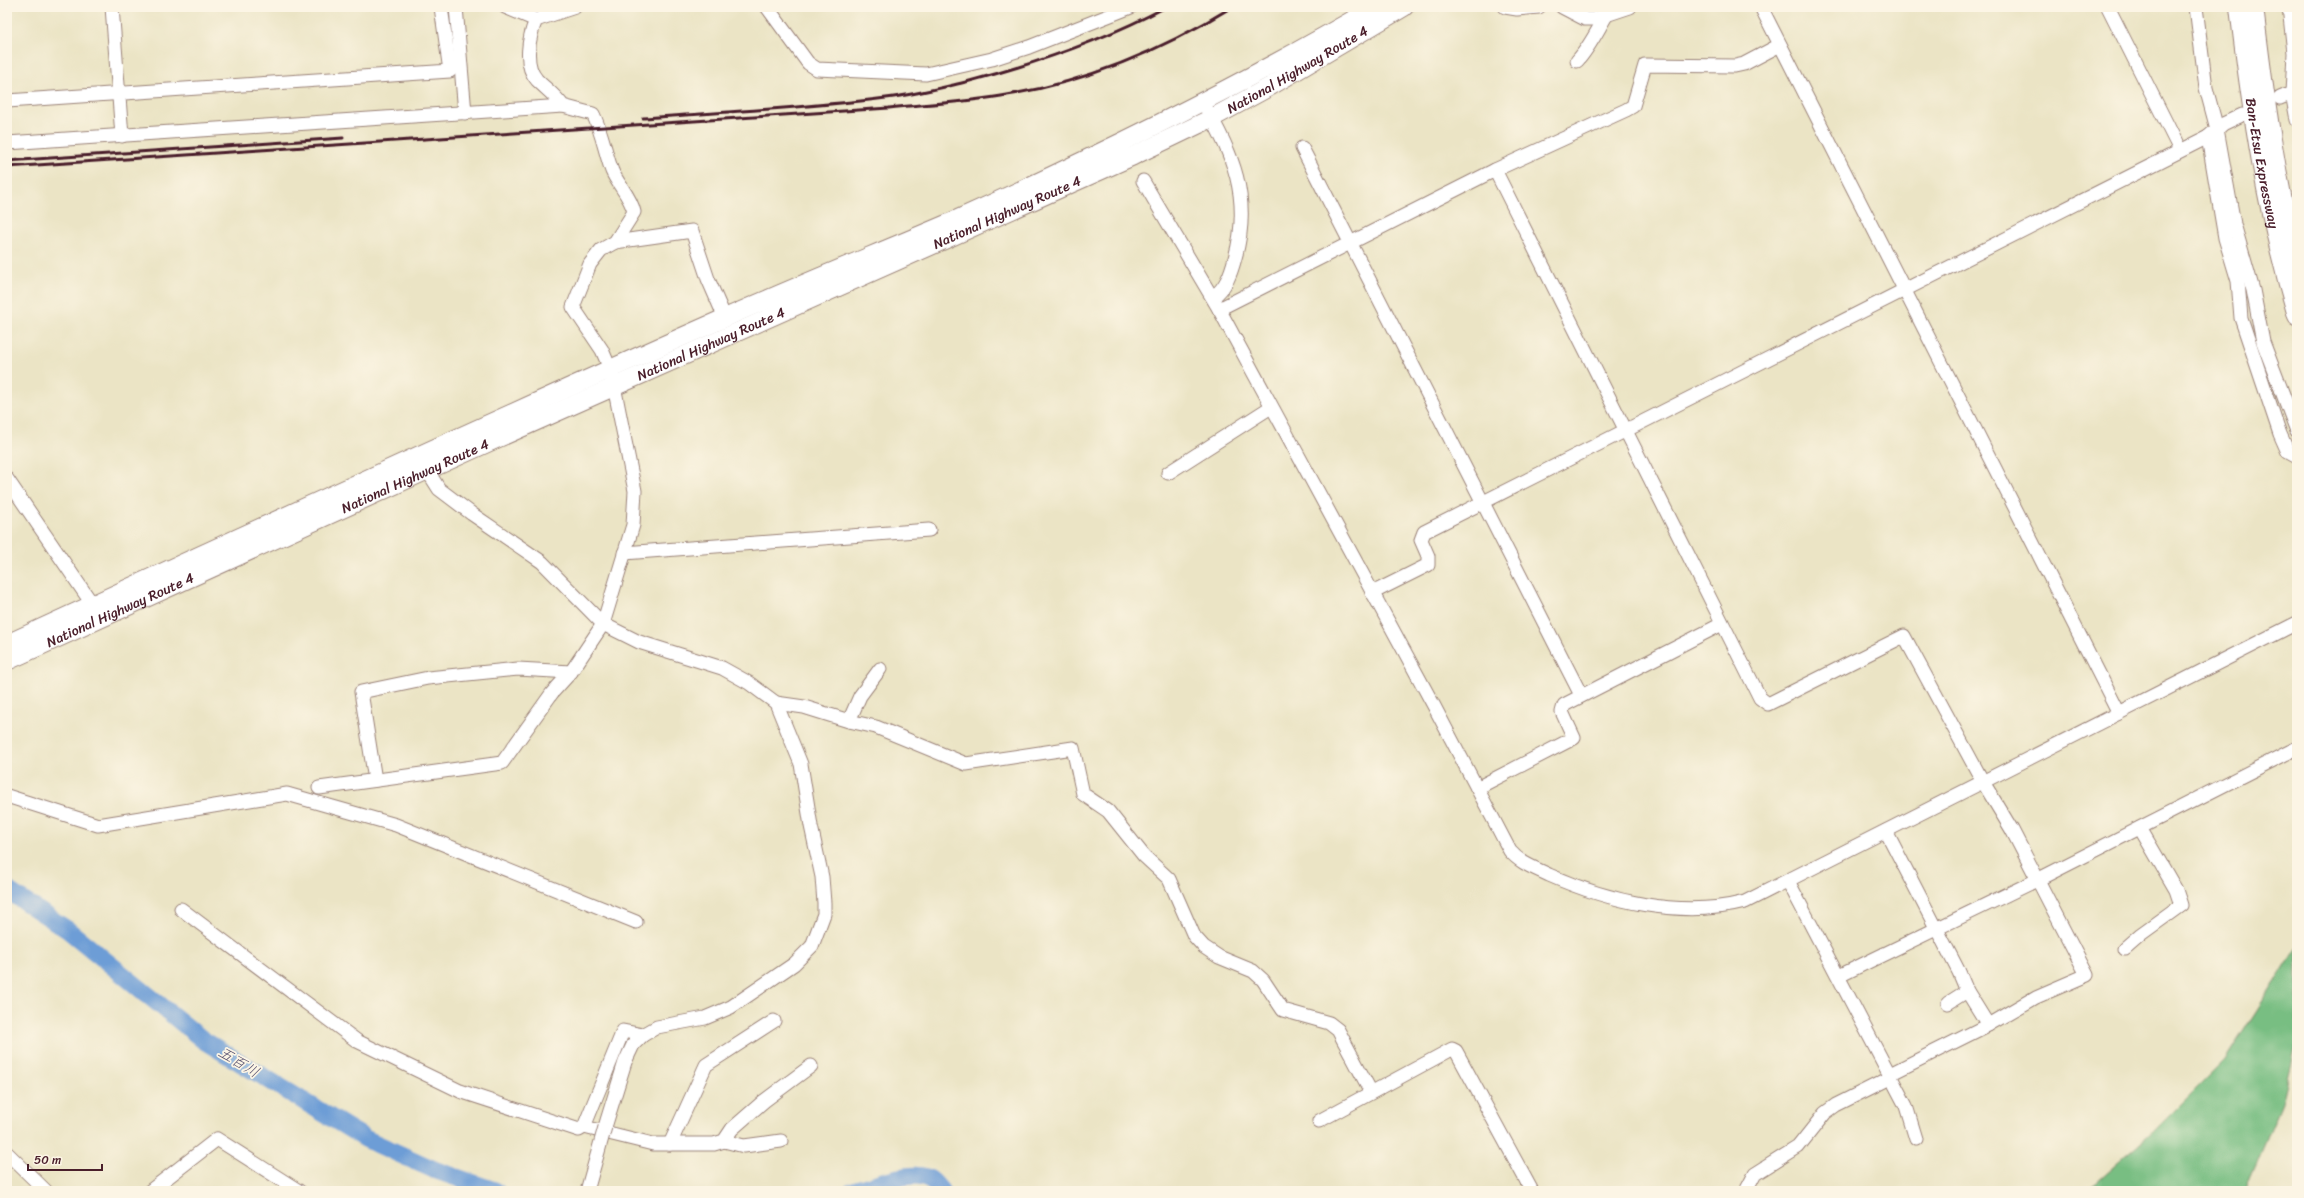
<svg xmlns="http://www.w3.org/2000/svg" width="2304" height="1198" viewBox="0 0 2304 1198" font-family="Sriracha,'Klee One',sans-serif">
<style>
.forest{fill:#78be82;stroke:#616e56}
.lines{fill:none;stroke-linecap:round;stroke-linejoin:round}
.river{stroke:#6d9dd6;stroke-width:18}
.minor-casing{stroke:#9a8278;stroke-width:15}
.highway-casing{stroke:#9a8278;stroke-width:20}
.minor{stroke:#fff;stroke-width:13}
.highway{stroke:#fff;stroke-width:18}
.rail{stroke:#4a1f2b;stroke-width:3}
.minor-bridge-casing{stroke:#9a8278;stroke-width:15;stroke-linecap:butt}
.minor-bridge{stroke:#fff;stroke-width:13}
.labels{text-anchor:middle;stroke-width:3.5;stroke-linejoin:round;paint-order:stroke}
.street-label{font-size:14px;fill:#4a1f2b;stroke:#fcf5e5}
.water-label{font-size:15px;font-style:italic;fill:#58516f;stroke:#fcf5e5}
</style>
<rect width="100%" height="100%" fill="#fcf5e5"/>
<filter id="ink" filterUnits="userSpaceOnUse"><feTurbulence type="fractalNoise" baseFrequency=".025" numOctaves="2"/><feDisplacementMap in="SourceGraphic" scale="8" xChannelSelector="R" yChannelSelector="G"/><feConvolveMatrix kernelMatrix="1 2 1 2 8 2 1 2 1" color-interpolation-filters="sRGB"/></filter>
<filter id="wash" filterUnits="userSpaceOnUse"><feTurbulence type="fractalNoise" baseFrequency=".012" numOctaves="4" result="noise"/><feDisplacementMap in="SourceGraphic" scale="16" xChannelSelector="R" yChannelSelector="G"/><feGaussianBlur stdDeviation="0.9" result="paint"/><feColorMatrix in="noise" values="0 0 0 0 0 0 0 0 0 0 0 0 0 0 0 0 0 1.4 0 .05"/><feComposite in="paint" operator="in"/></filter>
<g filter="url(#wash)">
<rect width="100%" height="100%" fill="#ebe4c5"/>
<path class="forest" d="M 2297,947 L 2297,1042 L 2282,1103 L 2245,1191 L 2083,1191 L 2096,1182 L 2153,1132 L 2225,1060 Z"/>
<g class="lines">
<g class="river">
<path d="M 7,890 L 68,930 L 203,1040 L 366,1139 L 435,1170 L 496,1191"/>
<path d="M 852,1191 C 871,1186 907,1171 925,1177 C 932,1179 937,1186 941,1191"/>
</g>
</g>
</g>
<g filter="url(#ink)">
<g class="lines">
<defs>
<g id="minor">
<path d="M 112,7 L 122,136"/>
<path d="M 456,7 L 465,113"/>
<path d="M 505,7 L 536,20"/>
<path d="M 767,7 L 808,63 L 817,69 L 926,74 L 992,59 L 1029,47 L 1131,7"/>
<path d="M 1505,7 L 1517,9 L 1539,7"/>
<path d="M 1562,7 L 1585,19 L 1594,19 L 1630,7"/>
<path d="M 1761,7 L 2119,713"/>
<path d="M 2108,7 L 2180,150"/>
<path d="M 2196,7 L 2206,88 L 2217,129 L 2234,224 L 2253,290 L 2263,342 L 2297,431"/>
<path d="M 2289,7 L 2294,53 L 2292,93 L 2297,120"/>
<path d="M 1577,61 C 1589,48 1597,31 1606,16"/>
<path d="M 2280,98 L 2292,93"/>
<path d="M 7,101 L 450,71 L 441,7"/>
<path d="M 1202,101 C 1233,153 1252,198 1235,258 C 1231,273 1226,288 1213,297"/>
<path d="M 2208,137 L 2225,238 L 2238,281 L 2241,318 L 2280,434 L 2288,452 L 2297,457"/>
<path d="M 7,143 L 563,106"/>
<path d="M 1302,148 L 1581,695"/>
<path d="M 1495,170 L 1760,698 L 1768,704 L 1904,636 L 1983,782 L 2012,830 L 2087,975 L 2036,997 L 1988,1025 L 1894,1072 L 1890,1078 L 1836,1105 L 1825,1113 L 1798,1147 L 1755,1174 L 1746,1191"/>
<path d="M 1143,181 L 1219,309 L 1434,706 L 1510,851 C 1521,864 1535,868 1549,875 C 1608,901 1680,919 1745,902 L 2297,623"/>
<path d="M 615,242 L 692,231 L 708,279 L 725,318"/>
<path d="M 1219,309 L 1495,170 L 1626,110 L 1633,106 L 1645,65 L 1735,66 L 1744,64 L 1780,45"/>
<path d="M 427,470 L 439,489 L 472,514 L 542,562 L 603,624 L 639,642 L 722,668 L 749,683 L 776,703 L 801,764 L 811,826 L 822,877 L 824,903 L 824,914 L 812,946 L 794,964 L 731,1007 L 705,1018 L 657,1027 L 643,1035 L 633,1045 L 625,1062 L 605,1127"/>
<path d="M 1168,473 L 1271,407"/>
<path d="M 7,479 L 97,611"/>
<path d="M 624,553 L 929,530"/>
<path d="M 1372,593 L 1428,565 L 1428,556 L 1421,540 L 1424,532 L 2208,137 L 2223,124 L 2242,115"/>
<path d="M 776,703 L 804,707 L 849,721 L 876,727 L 966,764 L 1073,748 L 1083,794 L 1108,811 L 1144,856 L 1169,879 L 1194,936 L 1204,947 L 1219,957 L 1253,971 L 1263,980 L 1283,1010 L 1329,1023 L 1338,1030 L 1371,1092"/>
<path d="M 849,721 L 860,696 L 880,669"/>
<path d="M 375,780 L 361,692 L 428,678 L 518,669 L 571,672"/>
<path d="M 319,788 L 502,763 L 552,693 L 571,672 L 603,624 L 633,525 L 635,491 L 611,371 L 602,350 L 573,307 L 590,264 L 601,250 L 615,242 L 634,212 C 631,197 618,185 612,171 C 605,152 602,132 593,114 L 563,106 C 555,95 546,89 537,80 C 523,65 529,36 536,20 L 575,7"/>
<path d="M 1477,788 L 1574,738 L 1562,712 L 1564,705 L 1722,624"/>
<path d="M 7,796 L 98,825 L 287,794 L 396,825 L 636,922"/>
<path d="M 1886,831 L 1959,972 L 1967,991 L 1988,1025"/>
<path d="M 1788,881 L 1906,1106 L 1916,1139"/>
<path d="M 181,909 L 357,1041 L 460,1091 L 579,1130 L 584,1127 L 623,1031 L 643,1035"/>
<path d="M 2125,948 L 2141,934 L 2181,905 L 2176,890 L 2140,828"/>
<path d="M 1839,976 L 2037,880 L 2297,748"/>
<path d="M 1948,1003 L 1967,991"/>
<path d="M 1319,1121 L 1452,1049 L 1456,1051 L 1532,1191"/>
<path d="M 584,1127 L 653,1144 L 714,1144 L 724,1141 L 732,1129 L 764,1101 L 811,1066"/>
<path d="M 724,1141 L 744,1146 L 781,1141"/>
<path d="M 670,1144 L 706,1065 L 774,1021"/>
<path d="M 7,1153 L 46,1191"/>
<path d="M 150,1191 L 217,1139 L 299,1191"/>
</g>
<g id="highway">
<path id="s1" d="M 2239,7 C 2251,112 2267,215 2297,316"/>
<path d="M 2254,7 C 2264,93 2276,179 2297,263"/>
<path d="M 7,644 C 246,534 485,424 725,318 C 799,285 874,255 949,223 C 1094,158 1237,88 1375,7"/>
<path id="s2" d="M 7,661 L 485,444 L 1133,156 L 1212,118 L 1269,87 L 1404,7"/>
</g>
</defs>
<use href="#minor" class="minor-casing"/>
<use href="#highway" class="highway-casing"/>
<use href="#minor" class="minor"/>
<use href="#highway" class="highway"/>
<g class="rail">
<path d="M 643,118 C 724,112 806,108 886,98 C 913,95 940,88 966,82 C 1035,64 1102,41 1166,7"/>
<path d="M 7,161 L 343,138"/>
<path d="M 7,167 L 889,108 C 928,104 968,102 1007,95 C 1086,82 1164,49 1232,7"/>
</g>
<defs>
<path id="minor-bridge" d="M 587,1191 L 605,1127"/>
</defs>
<use href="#minor-bridge" class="minor-bridge-casing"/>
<use href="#minor-bridge" class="minor-bridge"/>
</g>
</g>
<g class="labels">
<g class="street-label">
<text dy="5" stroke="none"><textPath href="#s2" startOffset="1420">National Highway Route 4</textPath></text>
<text dy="5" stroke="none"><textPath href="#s1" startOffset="158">Ban-Etsu Expressway</textPath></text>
<text dy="5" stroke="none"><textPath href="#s2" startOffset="1096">National Highway Route 4</textPath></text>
<text dy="5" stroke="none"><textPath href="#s2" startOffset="772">National Highway Route 4</textPath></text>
<text dy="5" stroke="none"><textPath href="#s2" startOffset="448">National Highway Route 4</textPath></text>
<text dy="5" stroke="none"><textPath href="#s2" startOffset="124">National Highway Route 4</textPath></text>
</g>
<g class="water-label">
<text transform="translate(239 1062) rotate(31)" y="5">五百川</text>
</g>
</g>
<rect width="2304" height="1198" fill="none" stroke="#fcf5e5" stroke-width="24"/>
<path d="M28 1164v6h74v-6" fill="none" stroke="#4a1f2b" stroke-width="2"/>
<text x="34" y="1164" font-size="12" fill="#4a1f2b" stroke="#fcf5e5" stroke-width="3" paint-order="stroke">50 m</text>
</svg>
